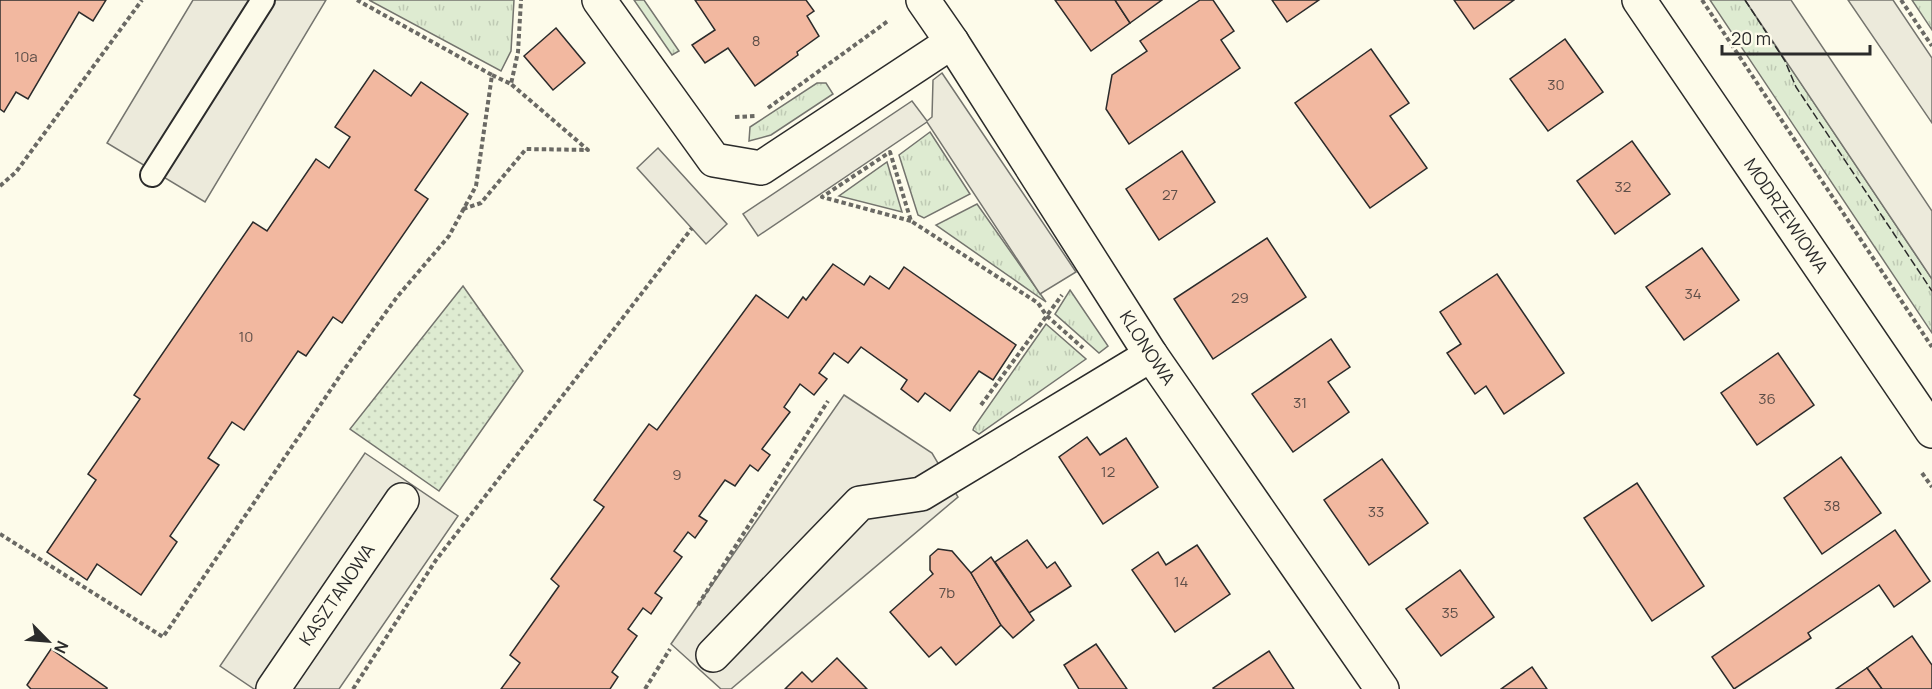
<svg xmlns="http://www.w3.org/2000/svg" width="1932" height="689" viewBox="0 0 1932 689" font-family="Manrope,sans-serif">
<style>
.grass{fill:url(#grass-tufts);stroke:#74746e;stroke-width:1.5}
.park{fill:url(#park-dots);stroke:#74746e;stroke-width:1.5}
.parking{fill:#eceadb;stroke:#74746e;stroke-width:1.5}
.building{fill:#f2b8a0;stroke:#2b2b2b;stroke-width:1.5}
.lines{fill:none;stroke-linecap:round;stroke-linejoin:round}
.lane-casing{stroke:#2b2b2b;stroke-width:26}
.street-casing{stroke:#2b2b2b;stroke-width:36}
.path{stroke:#6a6964;stroke-width:4;stroke-dasharray:4.5 3;stroke-linecap:butt}
.lane{stroke:#fdfbea;stroke-width:22}
.street{stroke:#fdfbea;stroke-width:33}
.fence{stroke:#2b2b2b;stroke-width:1.5;stroke-dasharray:8 3;stroke-linecap:butt}
.labels{text-anchor:middle;stroke-width:4.5;stroke-linejoin:round;paint-order:stroke}
.number-label{font-size:15px;fill:#5d4e48}
.street-label{font-size:18px;fill:#2b2b2b;stroke:#fdfbea}
</style>
<defs>
<pattern id="grass-tufts" width="24" height="20" patternUnits="userSpaceOnUse" patternTransform="scale(1.5)"><rect width="24" height="20" fill="#deebd1"/><path d="M3 7l-1-3M5 7V3M7 7l1-3M15 17l-1-3M17 17v-4M19 17l1-3" fill="none" stroke="#bfcab4"/></pattern>
<pattern id="park-dots" width="8" height="8" patternUnits="userSpaceOnUse" patternTransform="scale(1.5)"><rect width="8" height="8" fill="#deebd1"/><path d="M2 2h.1M6 6h.1" fill="none" stroke="#bfcab4" stroke-width="1.8" stroke-linecap="round"/></pattern>
</defs>
<rect width="100%" height="100%" fill="#fdfbea"/>
<g class="grass">
<path d="M 369,0 L 514,0 L 511,51 L 501,71 Z"/>
<path d="M 634,0 L 644,0 L 679,51 L 672,55 Z"/>
<path d="M 1710,0 L 1745,0 L 1932,279 L 1932,333 Z"/>
<path d="M 1912,0 L 1932,0 L 1932,30 Z"/>
<path d="M 817,83 L 826,83 L 833,94 L 771,135 L 749,141 L 750,127 Z"/>
<path d="M 930,132 L 970,194 L 924,218 L 918,215 L 899,155 Z"/>
<path d="M 887,162 L 902,212 L 839,196 Z"/>
<path d="M 977,204 L 1046,302 L 936,225 Z"/>
<path d="M 1070,290 L 1108,346 L 1099,353 L 1055,314 Z"/>
<path d="M 1046,324 L 1086,359 L 979,434 L 973,430 L 974,427 Z"/>
</g>
<path class="park" d="M 463,286 L 523,371 L 439,491 L 350,429 Z"/>
<g class="parking">
<path d="M 193,0 L 326,0 L 205,202 L 107,143 Z"/>
<path d="M 1745,0 L 1791,0 L 1932,211 L 1932,279 Z"/>
<path d="M 1848,0 L 1893,0 L 1932,58 L 1932,123 Z"/>
<path d="M 942,73 L 1076,272 L 1040,294 L 927,122 L 758,236 L 743,214 L 912,101 L 927,121 L 932,117 L 933,80 Z"/>
<path d="M 658,148 L 727,224 L 706,244 L 637,168 Z"/>
<path d="M 844,395 L 932,453 L 958,497 L 731,689 L 721,689 L 671,644 Z"/>
<path d="M 365,453 L 458,516 L 339,689 L 254,689 L 220,666 Z"/>
</g>
<g class="building">
<path d="M 0,0 L 106,0 L 93,21 L 79,12 L 28,99 L 16,92 L 4,112 L 0,109 Z"/>
<path d="M 695,0 L 806,0 L 814,11 L 807,16 L 819,36 L 797,52 L 798,55 L 755,86 L 728,48 L 705,63 L 692,45 L 715,30 Z"/>
<path d="M 1055,0 L 1115,0 L 1130,23 L 1091,51 Z"/>
<path d="M 1115,0 L 1162,0 L 1130,23 Z"/>
<path d="M 1200,0 L 1213,0 L 1234,31 L 1221,40 L 1240,68 L 1129,144 L 1106,109 L 1112,75 L 1147,51 L 1140,41 Z"/>
<path d="M 1272,0 L 1319,0 L 1287,22 Z"/>
<path d="M 1454,0 L 1514,0 L 1474,29 Z"/>
<path d="M 556,28 L 585,63 L 553,90 L 524,56 Z"/>
<path d="M 1565,39 L 1603,92 L 1548,131 L 1510,79 Z"/>
<path d="M 1371,49 L 1409,103 L 1390,116 L 1427,168 L 1370,208 L 1295,103 Z"/>
<path d="M 374,70 L 411,96 L 421,82 L 468,114 L 415,190 L 428,199 L 342,323 L 333,317 L 306,356 L 298,351 L 244,430 L 232,422 L 208,458 L 219,465 L 170,536 L 177,542 L 141,595 L 97,564 L 87,580 L 47,552 L 96,480 L 88,474 L 140,399 L 134,395 L 253,222 L 267,231 L 316,159 L 329,168 L 350,137 L 335,127 Z"/>
<path d="M 1632,141 L 1670,194 L 1615,234 L 1577,181 Z"/>
<path d="M 1182,151 L 1215,202 L 1159,240 L 1126,189 Z"/>
<path d="M 1267,238 L 1306,297 L 1213,359 L 1174,299 Z"/>
<path d="M 1702,248 L 1739,300 L 1684,340 L 1646,287 Z"/>
<path d="M 833,264 L 864,285 L 870,276 L 889,289 L 904,267 L 1016,345 L 993,380 L 979,371 L 950,411 L 925,393 L 918,402 L 901,389 L 907,380 L 861,347 L 848,363 L 834,353 L 819,373 L 827,379 L 814,395 L 800,384 L 784,407 L 790,412 L 762,449 L 770,455 L 758,471 L 750,465 L 735,486 L 725,480 L 699,516 L 707,521 L 695,538 L 688,532 L 674,551 L 682,557 L 655,593 L 662,598 L 651,614 L 643,608 L 628,629 L 637,636 L 612,672 L 618,677 L 610,689 L 501,689 L 520,663 L 510,655 L 559,586 L 551,579 L 604,507 L 594,500 L 649,424 L 657,430 L 756,295 L 788,318 L 803,297 L 806,300 Z"/>
<path d="M 1497,274 L 1564,373 L 1504,414 L 1486,386 L 1475,394 L 1447,353 L 1461,344 L 1440,312 Z"/>
<path d="M 1331,339 L 1350,367 L 1328,382 L 1349,412 L 1293,452 L 1252,394 Z"/>
<path d="M 1778,353 L 1814,405 L 1757,445 L 1721,393 Z"/>
<path d="M 1087,437 L 1100,455 L 1126,438 L 1158,487 L 1103,524 L 1059,457 Z"/>
<path d="M 1841,457 L 1881,513 L 1822,554 L 1784,498 Z"/>
<path d="M 1382,459 L 1428,523 L 1369,565 L 1324,500 Z"/>
<path d="M 1637,483 L 1704,586 L 1652,621 L 1584,518 Z"/>
<path d="M 1895,530 L 1930,581 L 1894,607 L 1879,585 L 1808,633 L 1811,638 L 1734,689 L 1712,657 Z"/>
<path d="M 1027,540 L 1047,568 L 1055,562 L 1071,586 L 1029,613 L 995,562 Z"/>
<path d="M 1197,545 L 1230,594 L 1175,632 L 1132,570 L 1158,552 L 1166,565 Z"/>
<path d="M 938,549 L 952,551 L 971,573 L 1001,625 L 956,665 L 941,647 L 929,657 L 890,612 L 933,574 L 930,570 L 930,556 Z"/>
<path d="M 991,557 L 1034,620 L 1013,638 L 1001,625 L 971,573 Z"/>
<path d="M 1460,570 L 1494,617 L 1441,656 L 1406,609 Z"/>
<path d="M 1912,636 L 1932,665 L 1932,689 L 1882,689 L 1867,668 Z"/>
<path d="M 1096,644 L 1127,689 L 1079,689 L 1064,665 Z"/>
<path d="M 51,649 L 107,688 L 107,689 L 31,689 L 27,685 Z"/>
<path d="M 1269,651 L 1294,689 L 1214,689 L 1213,688 Z"/>
<path d="M 837,658 L 867,689 L 785,689 L 802,672 L 812,682 Z"/>
<path d="M 1532,667 L 1547,689 L 1501,689 Z"/>
<path d="M 1867,668 L 1882,689 L 1836,689 Z"/>
</g>
<g class="lines">
<defs>
<path id="lane" d="M 152,175 L 263,0"/>
<g id="street">
<path d="M 599,0 L 714,160 L 761,168 L 952,42"/>
<path id="s1" d="M 923,0 L 952,42 L 1151,355 L 1382,689"/>
<path id="s2" d="M 1639,0 L 1932,431"/>
<path d="M 713,655 L 860,503 L 921,494 L 1151,355"/>
<path id="s3" d="M 273,689 L 402,500"/>
</g>
</defs>
<use href="#lane" class="lane-casing"/>
<use href="#street" class="street-casing"/>
<g class="path">
<path d="M 1702,0 L 1932,347"/>
<path d="M 1901,0 L 1932,46"/>
<path d="M 492,75 L 511,84 L 518,52 L 521,0"/>
<path d="M 768,108 L 888,21"/>
<path d="M 735,117 L 757,116"/>
<path d="M 0,186 L 16,172 L 142,0"/>
<path d="M 463,209 L 481,203 L 526,149 L 588,150 L 511,84"/>
<path d="M 911,221 L 822,197 L 890,152 L 911,221 L 1038,303 L 1046,315 L 1083,348"/>
<path d="M 981,405 L 1062,295"/>
<path d="M 1922,473 L 1932,487"/>
<path d="M 0,534 L 163,637 L 346,367 L 397,297 L 449,236 L 476,186 L 492,75 L 357,0"/>
<path d="M 698,605 L 828,401"/>
<path d="M 353,689 L 436,560 L 692,228"/>
<path d="M 645,689 L 670,649"/>
</g>
<use href="#lane" class="lane"/>
<use href="#street" class="street"/>
<path class="fence" d="M 1745,0 L 1785,61 L 1796,87 L 1932,291"/>
</g>
<g class="labels">
<g class="number-label">
<text x="756" y="46">8</text>
<text x="26" y="62">10a</text>
<text x="1556" y="90">30</text>
<text x="1623" y="192">32</text>
<text x="1170" y="200">27</text>
<text x="1693" y="299">34</text>
<text x="1240" y="303">29</text>
<text x="246" y="342">10</text>
<text x="1767" y="404">36</text>
<text x="1300" y="408">31</text>
<text x="1108" y="477">12</text>
<text x="677" y="480">9</text>
<text x="1832" y="511">38</text>
<text x="1376" y="517">33</text>
<text x="1181" y="587">14</text>
<text x="947" y="598">7b</text>
<text x="1450" y="618">35</text>
</g>
<g class="street-label">
<text dy="6" stroke="none"><textPath href="#s2" startOffset="261">MODRZEWIOWA</textPath></text>
<text dy="6" stroke="none"><textPath href="#s1" startOffset="414">KLONOWA</textPath></text>
<text dy="6" stroke="none"><textPath href="#s3" startOffset="114">KASZTANOWA</textPath></text>
</g>
</g>
<g transform="translate(48 641) rotate(115)" stroke="#fdfbea" stroke-width="4.5" paint-order="stroke">
<path d="M0-4.5L10 22L0 15L-10 22Z" fill="#2b2b2b"/>
<text y="-9" font-size="16" font-weight="bold" text-anchor="middle" fill="#2b2b2b">N</text>
</g>
<path d="M1722 45v9h148v-9" fill="none" stroke="#2b2b2b" stroke-width="3"/>
<text x="1731" y="45" font-size="18" fill="#2b2b2b" stroke="#fdfbea" stroke-width="4.5" paint-order="stroke">20 m</text>
</svg>
